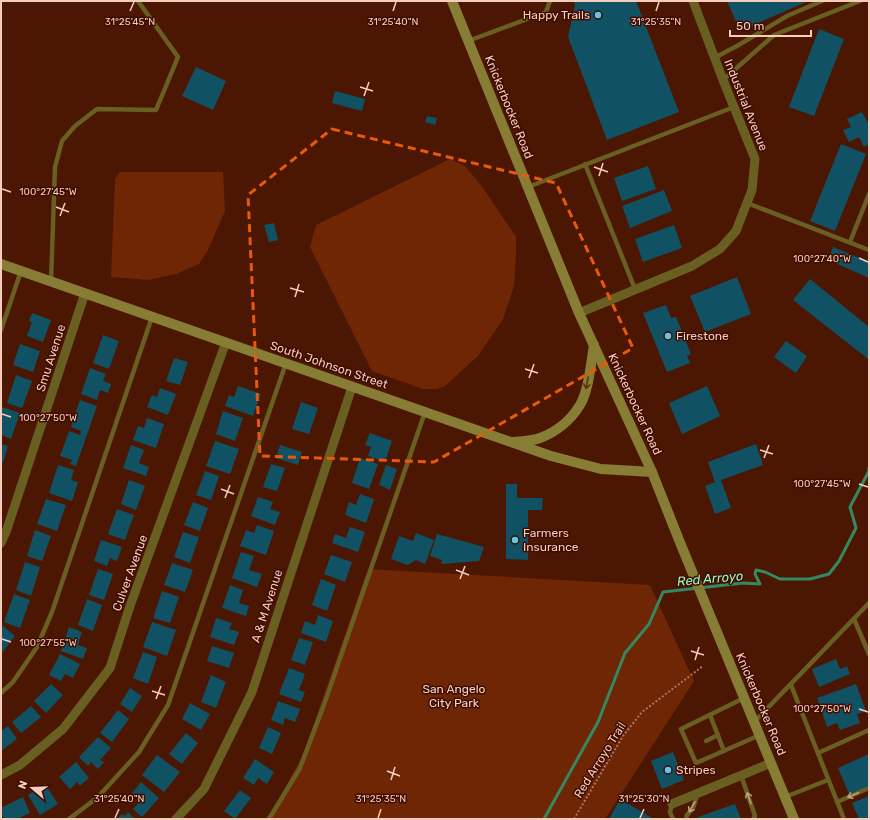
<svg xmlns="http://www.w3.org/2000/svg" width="870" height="820" viewBox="0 0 870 820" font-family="Rubik,sans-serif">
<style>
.green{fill:#6f2605}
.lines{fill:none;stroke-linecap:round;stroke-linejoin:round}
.stream{stroke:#348963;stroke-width:3}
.building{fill:#105163}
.path{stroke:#a67766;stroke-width:2;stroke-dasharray:2 2;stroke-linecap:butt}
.lane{stroke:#695f21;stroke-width:4.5}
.street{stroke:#695f21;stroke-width:9}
.secondary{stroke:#887d35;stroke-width:10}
.oneway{stroke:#593413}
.oneway2{stroke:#bea07f}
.marked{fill:none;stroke:#e8590c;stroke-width:3;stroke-dasharray:8 5;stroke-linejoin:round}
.ticks{fill:none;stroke:#f6ccbd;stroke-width:1.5}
.poi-dot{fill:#5cc7e8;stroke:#3f0c00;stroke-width:1.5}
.labels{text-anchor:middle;stroke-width:3;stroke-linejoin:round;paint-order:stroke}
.poi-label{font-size:12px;fill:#f6ccbd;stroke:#3f0c00;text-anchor:start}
.street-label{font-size:12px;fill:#f6ccbd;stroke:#3f0c00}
.park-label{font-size:12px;fill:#f5d4c8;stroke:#3f0c00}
.water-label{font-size:13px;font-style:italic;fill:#94f9c6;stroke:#3f0c00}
.ticks-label{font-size:10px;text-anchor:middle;fill:#f6ccbd;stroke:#3f0c00;stroke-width:3;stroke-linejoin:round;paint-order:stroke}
</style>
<rect width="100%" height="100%" fill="#4b1703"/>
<g class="green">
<path d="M 450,159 L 465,166 L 481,185 L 516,237 L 516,254 L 514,286 L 503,319 L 478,356 L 445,386 L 436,389 L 423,389 L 372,371 L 310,247 L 316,225 Z"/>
<path d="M 120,172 L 223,172 L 225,211 L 208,250 L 199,264 L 176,274 L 148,280 L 111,277 L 115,179 Z"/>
<path d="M 368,569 L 650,585 L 694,681 L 605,819 L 265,819 L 276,805 L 303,755 Z"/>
</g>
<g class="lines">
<path class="stream" d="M 544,819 L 598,722 L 625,653 L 649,624 L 663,592 L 743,583 L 760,584 L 755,574 L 756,570 L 765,572 L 780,579 L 810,579 L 829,574 L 839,561 L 856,528 L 850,507 L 869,471 L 869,468"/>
</g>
<g class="building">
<path d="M 573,1 L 636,1 L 679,112 L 607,140 L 568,37 L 575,5 Z"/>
<path d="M 727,1 L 806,1 L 806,2 L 740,31 Z"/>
<path d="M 819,29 L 844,39 L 814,116 L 789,107 Z"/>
<path d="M 196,67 L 226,81 L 213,110 L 182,96 Z"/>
<path d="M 335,91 L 365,99 L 362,111 L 332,103 Z"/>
<path d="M 862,112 L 869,125 L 869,144 L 864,147 L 859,137 L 849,142 L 843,130 L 851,127 L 847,119 Z"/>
<path d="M 427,116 L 437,118 L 435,125 L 425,122 Z"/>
<path d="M 841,144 L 866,154 L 835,231 L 810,221 Z"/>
<path d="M 648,166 L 656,189 L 622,201 L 614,178 Z"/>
<path d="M 664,190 L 672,211 L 630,228 L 622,206 Z"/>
<path d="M 274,223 L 278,240 L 269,242 L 264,225 Z"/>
<path d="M 674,225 L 682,248 L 643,262 L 635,239 Z"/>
<path d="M 833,247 L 869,262 L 869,278 L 828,260 Z"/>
<path d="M 737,277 L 751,314 L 705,332 L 690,296 Z"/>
<path d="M 810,279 L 869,327 L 869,358 L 868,359 L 793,300 Z"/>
<path d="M 666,305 L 671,318 L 676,317 L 691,354 L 687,356 L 690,363 L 667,372 L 643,313 Z"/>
<path d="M 32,313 L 51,320 L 43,342 L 27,336 L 32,322 L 29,321 Z"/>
<path d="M 103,335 L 119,341 L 109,369 L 93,363 Z"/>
<path d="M 786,341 L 807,356 L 796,373 L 774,357 Z"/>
<path d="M 20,344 L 40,351 L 33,372 L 13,365 Z"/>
<path d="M 174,358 L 188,362 L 180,385 L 166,381 Z"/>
<path d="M 90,368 L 106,374 L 103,381 L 111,384 L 108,393 L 100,390 L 97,400 L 81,394 Z"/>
<path d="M 16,375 L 32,381 L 22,408 L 7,403 Z"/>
<path d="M 238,386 L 261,394 L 253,416 L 225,406 L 229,395 L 234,397 Z"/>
<path d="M 707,386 L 720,416 L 682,434 L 669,403 Z"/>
<path d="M 160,388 L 176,394 L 168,415 L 147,407 L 152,395 L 157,397 Z"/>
<path d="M 80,400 L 97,406 L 76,466 L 70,464 L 72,460 L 60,456 L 69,431 L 80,435 L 81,431 L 71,427 Z"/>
<path d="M 301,402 L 318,408 L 309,434 L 292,429 Z"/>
<path d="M 2,407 L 20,413 L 11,439 L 1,435 Z"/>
<path d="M 223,411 L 243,418 L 235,441 L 216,434 Z"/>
<path d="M 147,418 L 164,424 L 156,448 L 133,440 L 138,426 L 144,428 Z"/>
<path d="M 370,433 L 392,441 L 385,462 L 368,456 L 371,447 L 365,445 Z"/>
<path d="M 215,441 L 239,449 L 230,474 L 206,466 Z"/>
<path d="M 1,444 L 8,446 L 3,463 L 1,462 Z"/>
<path d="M 756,444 L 763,465 L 721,480 L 731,508 L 715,514 L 705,486 L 715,482 L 708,462 Z"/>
<path d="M 131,445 L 144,450 L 139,463 L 149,467 L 146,476 L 123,468 Z"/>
<path d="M 280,445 L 302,452 L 298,465 L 276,458 Z"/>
<path d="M 360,458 L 378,464 L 369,489 L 352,483 Z"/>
<path d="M 271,464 L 285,468 L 277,491 L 263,487 Z"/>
<path d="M 58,465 L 74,470 L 71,480 L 78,482 L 72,501 L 49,493 Z"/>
<path d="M 386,465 L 397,469 L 390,490 L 379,485 Z"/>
<path d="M 205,471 L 219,476 L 211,500 L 196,495 Z"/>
<path d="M 129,480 L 145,486 L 136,510 L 121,504 Z"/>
<path d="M 506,484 L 517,484 L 517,498 L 543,498 L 542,510 L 528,510 L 528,560 L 506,559 Z"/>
<path d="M 360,494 L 374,499 L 366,523 L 345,515 L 349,502 L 356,505 Z"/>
<path d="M 258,497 L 273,502 L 270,509 L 280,512 L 275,525 L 251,516 Z"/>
<path d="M 46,499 L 66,505 L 57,531 L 37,524 Z"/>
<path d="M 193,502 L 208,508 L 200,531 L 184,525 Z"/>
<path d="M 117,509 L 134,515 L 125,540 L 108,534 Z"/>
<path d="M 257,525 L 274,531 L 266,555 L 240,546 L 246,530 L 254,533 Z"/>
<path d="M 350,527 L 365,532 L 358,552 L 332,543 L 335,534 L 346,538 Z"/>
<path d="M 35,530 L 51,536 L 42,561 L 27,556 Z"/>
<path d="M 183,532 L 199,537 L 190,563 L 174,557 Z"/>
<path d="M 416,533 L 434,540 L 425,564 L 416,560 L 408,565 L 391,559 L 399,536 L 413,541 Z"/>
<path d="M 437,534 L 484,547 L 479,561 L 441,564 L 442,560 L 430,556 Z"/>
<path d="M 101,540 L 122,547 L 117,561 L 110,558 L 107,566 L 94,561 Z"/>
<path d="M 241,552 L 254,556 L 249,570 L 262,574 L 257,587 L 232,578 Z"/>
<path d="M 331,555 L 352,562 L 345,582 L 324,574 Z"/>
<path d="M 25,562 L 40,567 L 31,596 L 16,590 Z"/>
<path d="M 172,563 L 193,570 L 185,592 L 164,585 Z"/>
<path d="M 98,569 L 113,574 L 104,600 L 89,595 Z"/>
<path d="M 321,579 L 336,585 L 327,611 L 312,605 Z"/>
<path d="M 230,585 L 243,590 L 239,603 L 249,606 L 246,616 L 222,608 Z"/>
<path d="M 162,591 L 179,597 L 170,623 L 153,618 Z"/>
<path d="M 14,594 L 30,600 L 20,628 L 4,622 Z"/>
<path d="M 87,599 L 102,605 L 93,631 L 78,625 Z"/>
<path d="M 318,615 L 333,621 L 326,642 L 301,633 L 305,621 L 315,625 Z"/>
<path d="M 216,618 L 232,623 L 229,629 L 239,632 L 234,645 L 210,637 Z"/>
<path d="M 152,622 L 176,630 L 167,656 L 143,647 Z"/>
<path d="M 3,626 L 15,636 L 1,654 L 1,629 Z"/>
<path d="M 69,627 L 82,632 L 78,645 L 87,648 L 83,659 L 61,651 Z"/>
<path d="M 299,638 L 313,642 L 305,665 L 291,660 Z"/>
<path d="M 212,646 L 234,653 L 229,668 L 207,661 Z"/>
<path d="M 143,652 L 157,657 L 148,684 L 133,678 Z"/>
<path d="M 60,654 L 80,664 L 73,678 L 65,674 L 61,681 L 49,675 Z"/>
<path d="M 836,659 L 840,669 L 847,666 L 850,674 L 819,687 L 812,669 Z"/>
<path d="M 289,668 L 305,674 L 299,690 L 305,692 L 301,702 L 279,694 Z"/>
<path d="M 211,675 L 226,682 L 216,708 L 201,702 Z"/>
<path d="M 51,684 L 63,695 L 46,713 L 34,701 Z"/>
<path d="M 856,684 L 866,711 L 857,714 L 860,723 L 840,730 L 837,723 L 827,727 L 817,698 Z"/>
<path d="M 130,688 L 142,696 L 132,712 L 120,704 Z"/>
<path d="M 278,701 L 300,709 L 295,722 L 285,718 L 283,725 L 271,720 Z"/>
<path d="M 190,703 L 210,714 L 201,730 L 182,719 Z"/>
<path d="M 31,706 L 41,717 L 21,733 L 12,722 Z"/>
<path d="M 118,710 L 129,719 L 112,742 L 100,733 Z"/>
<path d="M 8,726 L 17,739 L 1,751 L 1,731 Z"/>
<path d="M 268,727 L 281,733 L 272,754 L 259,748 Z"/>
<path d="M 186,733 L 198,743 L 182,764 L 169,754 Z"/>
<path d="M 98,737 L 111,748 L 100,760 L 104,762 L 98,769 L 91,762 L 88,766 L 79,757 Z"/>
<path d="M 673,752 L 684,780 L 662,789 L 651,761 Z"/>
<path d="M 869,754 L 869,787 L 850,796 L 838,768 Z"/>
<path d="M 157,755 L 180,772 L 164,792 L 142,775 Z"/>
<path d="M 255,759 L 274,772 L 267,784 L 258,778 L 254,785 L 243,778 Z"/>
<path d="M 76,762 L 89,778 L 80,786 L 77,782 L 70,789 L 59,777 Z"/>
<path d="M 141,782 L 159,798 L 142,817 L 133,809 L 140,801 L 132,793 Z"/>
<path d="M 45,784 L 58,804 L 40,815 L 28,795 Z"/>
<path d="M 240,790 L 251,798 L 235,819 L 224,811 Z"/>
<path d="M 869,796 L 869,819 L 859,819 L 852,803 Z"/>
<path d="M 23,797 L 30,813 L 17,819 L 4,819 L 1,813 L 1,808 Z"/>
<path d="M 620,799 L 654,819 L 609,819 Z"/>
<path d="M 735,804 L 741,819 L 699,819 L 698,817 Z"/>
<path d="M 128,812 L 135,819 L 117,819 L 122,814 L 125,816 Z"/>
</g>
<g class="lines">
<path class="path" d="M 574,819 L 623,736 L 642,712 L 703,666"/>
<g class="lane">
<path d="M 468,41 L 546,12 L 550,1"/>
<path d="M 714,58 L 737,46 L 787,16 L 822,1"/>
<path d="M 723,80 L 774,35 L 860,1"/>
<path d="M 585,164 L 635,289"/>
<path d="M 528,187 L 734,107"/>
<path d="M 747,203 L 869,250"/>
<path d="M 850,242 L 869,194"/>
<path d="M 51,282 L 55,167 L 62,141 L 75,126 L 97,109 L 156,110 L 178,57 L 138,1"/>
<path d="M 1,330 L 21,271"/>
<path d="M 854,619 L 869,654"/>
<path d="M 791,685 L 844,819"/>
<path d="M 1,693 L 13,682 L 37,647 L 52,612 L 152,317"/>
<path d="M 744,698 L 681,729 L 696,763 L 760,735"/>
<path d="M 710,715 L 724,751"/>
<path d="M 754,722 L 869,603"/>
<path d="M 706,741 L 718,735"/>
<path d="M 818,753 L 869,730"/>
<path d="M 741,775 L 755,816 L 753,819"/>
<path d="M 785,797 L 828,780"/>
<path d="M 837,802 L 869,788"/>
<path d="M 672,804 L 670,812 L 673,819"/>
<path d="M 69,819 L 98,797 L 139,752 L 168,705 L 286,363"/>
<path d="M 269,819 L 300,768 L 325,702 L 425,412"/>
<path d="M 686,819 L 687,815 L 693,808 L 698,793"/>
</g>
<g class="street">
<path d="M 579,313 L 692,266 L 720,249 L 736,231 L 752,190 L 755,159 L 723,80 L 693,1"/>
<path d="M 1,543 L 6,532 L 85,293"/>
<path d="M 1,775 L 20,765 L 63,729 L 110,668 L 130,606 L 226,342"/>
<path d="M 672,804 L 771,763"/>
<path d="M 176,819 L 204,789 L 252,692 L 352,387"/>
</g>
<g class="secondary">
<path d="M 452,1 L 579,313 L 652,472 L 679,540 L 794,819"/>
<path d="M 1,264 L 551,456 L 601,469 L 652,472"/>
<path d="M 513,442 C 522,441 532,441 540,438 C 556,432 571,420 580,405 C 589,390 591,362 594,345"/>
</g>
</g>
<defs><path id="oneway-shaft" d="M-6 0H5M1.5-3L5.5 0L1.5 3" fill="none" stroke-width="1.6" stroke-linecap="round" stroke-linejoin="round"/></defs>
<use class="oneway" href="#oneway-shaft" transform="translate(587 383) rotate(101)"/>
<g class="oneway2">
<use href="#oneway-shaft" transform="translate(853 795) rotate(157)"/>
<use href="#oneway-shaft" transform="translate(749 798) rotate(-109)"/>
<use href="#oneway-shaft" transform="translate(692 807) rotate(120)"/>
</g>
<path class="marked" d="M 332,129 L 556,183 L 633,348 L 434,462 L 260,456 L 248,195 Z"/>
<path class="ticks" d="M 130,11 L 134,2M 393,11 L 396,2M 656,11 L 659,2M 360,87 L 373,91M 364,96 L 369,82M 594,167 L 608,172M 599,176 L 603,163M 2,189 L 11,192M 56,207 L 69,212M 60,216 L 65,203M 859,258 L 868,262M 290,288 L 304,292M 295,297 L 299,284M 525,369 L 538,373M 529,378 L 534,364M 2,414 L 11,417M 760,450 L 773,454M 764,458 L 769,445M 859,484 L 868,487M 221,489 L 234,494M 225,498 L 230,485M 456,570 L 469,575M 460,579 L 465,566M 2,639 L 11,642M 691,651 L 704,655M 695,660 L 699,647M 152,691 L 165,695M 156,699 L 161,686M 859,709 L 868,712M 387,771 L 400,776M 391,780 L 395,767M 115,818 L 119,809M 378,818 L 381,809M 640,818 L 644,809"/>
<g class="poi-dot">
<circle cx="598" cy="15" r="4"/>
<circle cx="668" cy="336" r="4"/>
<circle cx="515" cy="540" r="4"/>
<circle cx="668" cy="770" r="4"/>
</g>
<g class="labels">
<g class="poi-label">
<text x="590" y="19" text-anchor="end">Happy Trails</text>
<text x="676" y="340">Firestone</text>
<text x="523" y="537">Farmers<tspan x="523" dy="14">Insurance</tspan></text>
<text x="676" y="774">Stripes</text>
</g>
<g class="street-label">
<text transform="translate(746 105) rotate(68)" y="4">Industrial Avenue</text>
<text transform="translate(509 107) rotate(68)" y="4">Knickerbocker Road</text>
<text transform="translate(51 358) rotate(-72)" y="4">Smu Avenue</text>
<text transform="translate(329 365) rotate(19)" y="4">South Johnson Street</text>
<text transform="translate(635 404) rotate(65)" y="4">Knickerbocker Road</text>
<text transform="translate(130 573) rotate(-70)" y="4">Culver Avenue</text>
<text transform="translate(267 606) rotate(-72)" y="4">A &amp; M Avenue</text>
<text transform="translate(761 704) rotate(67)" y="4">Knickerbocker Road</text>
<text transform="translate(600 760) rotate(-58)" y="4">Red Arroyo Trail</text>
</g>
<g class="park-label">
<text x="454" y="693">San Angelo<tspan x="454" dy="14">City Park</tspan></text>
</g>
<g class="water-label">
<text transform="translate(710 578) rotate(-5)" y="5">Red Arroyo</text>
</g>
</g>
<g class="ticks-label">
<text x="130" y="25">31°25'45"N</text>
<text x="393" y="25">31°25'40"N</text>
<text x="656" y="25">31°25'35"N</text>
<text x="48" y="195">100°27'45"W</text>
<text x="822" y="262">100°27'40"W</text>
<text x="48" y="421">100°27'50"W</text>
<text x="822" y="487">100°27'45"W</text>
<text x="48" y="646">100°27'55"W</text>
<text x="822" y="712">100°27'50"W</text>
<text x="119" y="802">31°25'40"N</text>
<text x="381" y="802">31°25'35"N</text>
<text x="644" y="802">31°25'30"N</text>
</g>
<rect width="870" height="820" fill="none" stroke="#f6ccbd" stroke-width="4"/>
<g transform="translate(32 788) rotate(289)" stroke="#3f0c00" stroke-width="3" paint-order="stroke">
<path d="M0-3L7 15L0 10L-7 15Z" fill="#f6ccbd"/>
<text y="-6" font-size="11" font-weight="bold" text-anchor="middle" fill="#f6ccbd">N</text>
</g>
<path d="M730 30v6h81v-6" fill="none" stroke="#f6ccbd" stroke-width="2"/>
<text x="736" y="30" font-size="12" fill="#f6ccbd" stroke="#3f0c00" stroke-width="3" paint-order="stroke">50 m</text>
</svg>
